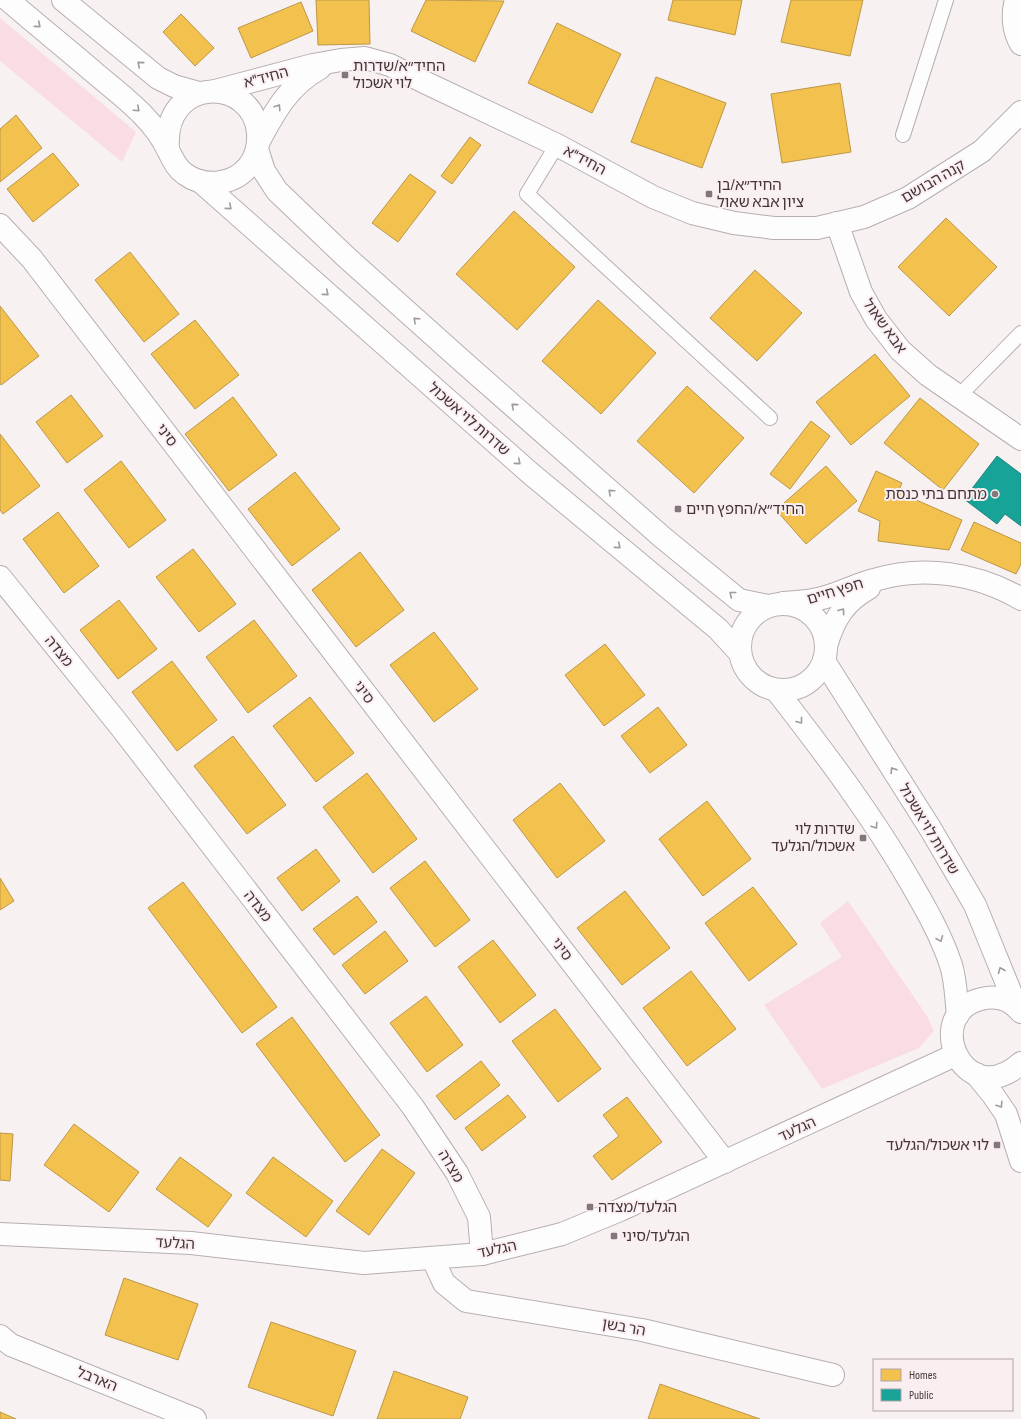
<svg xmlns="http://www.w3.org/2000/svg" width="1021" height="1419" viewBox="0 0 1021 1419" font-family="'Sofia Sans Condensed','Noto Sans Hebrew',sans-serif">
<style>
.green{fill:#fadde4}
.homes{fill:#f2c14e;stroke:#bd9748}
.public{fill:#17a398;stroke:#24827c}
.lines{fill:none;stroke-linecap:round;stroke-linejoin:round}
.service-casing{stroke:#b7aeb0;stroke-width:16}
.minor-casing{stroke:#b7aeb0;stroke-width:24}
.tertiary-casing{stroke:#b7aeb0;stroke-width:24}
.secondary-casing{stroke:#b7aeb0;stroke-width:24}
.service{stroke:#fefdfd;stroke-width:14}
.minor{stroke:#fefdfd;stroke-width:22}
.tertiary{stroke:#fefdfd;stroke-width:22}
.secondary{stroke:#fefdfd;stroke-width:22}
.oneway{stroke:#a09a9b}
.poi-dot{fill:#82777a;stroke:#fbeef1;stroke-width:1.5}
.labels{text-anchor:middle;stroke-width:4;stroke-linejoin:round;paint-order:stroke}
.poi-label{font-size:15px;fill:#423639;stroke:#fbeef1;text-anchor:start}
.street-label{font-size:15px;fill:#423639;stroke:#fbeef1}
</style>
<rect width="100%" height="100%" fill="#f8f1f2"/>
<g class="green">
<path d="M 0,18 L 136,132 L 122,162 L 0,61 Z"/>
<path d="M 848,901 L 927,1016 L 934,1031 L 919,1048 L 822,1089 L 764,1005 L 842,957 L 820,923 Z"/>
</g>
<g class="homes">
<path d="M 316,0 L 369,0 L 370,44 L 318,45 Z"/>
<path d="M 426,0 L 504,1 L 475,62 L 411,31 Z"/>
<path d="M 673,0 L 742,0 L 735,35 L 668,20 Z"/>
<path d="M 791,0 L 863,0 L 850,56 L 781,42 Z"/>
<path d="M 301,2 L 313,31 L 251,58 L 238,28 Z"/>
<path d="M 181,14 L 214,48 L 195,66 L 163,32 Z"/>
<path d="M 557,23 L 621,54 L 592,113 L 528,83 Z"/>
<path d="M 656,77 L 726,103 L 702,168 L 631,142 Z"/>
<path d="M 840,83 L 851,152 L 782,163 L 771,94 Z"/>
<path d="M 16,115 L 42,148 L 0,182 L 0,129 Z"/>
<path d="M 470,137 L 481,145 L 452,184 L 441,176 Z"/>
<path d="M 53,153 L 79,185 L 33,222 L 7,189 Z"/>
<path d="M 410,174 L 436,192 L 398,242 L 372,223 Z"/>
<path d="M 514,211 L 575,267 L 517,330 L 456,274 Z"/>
<path d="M 946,218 L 997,267 L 949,316 L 898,267 Z"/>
<path d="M 130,252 L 179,314 L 144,342 L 95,280 Z"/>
<path d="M 755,270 L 802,313 L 757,361 L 710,318 Z"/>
<path d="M 598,300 L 656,353 L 601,414 L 542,361 Z"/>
<path d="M 0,306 L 39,356 L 1,385 L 0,383 Z"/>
<path d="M 195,320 L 239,375 L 195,409 L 151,354 Z"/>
<path d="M 875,354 L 910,396 L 851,445 L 816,402 Z"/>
<path d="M 687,386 L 744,438 L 694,493 L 637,441 Z"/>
<path d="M 71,395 L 103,436 L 67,463 L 36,422 Z"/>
<path d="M 233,397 L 277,455 L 229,491 L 185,434 Z"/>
<path d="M 920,398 L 979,444 L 943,490 L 884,443 Z"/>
<path d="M 811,421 L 830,436 L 790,489 L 770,474 Z"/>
<path d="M 0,434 L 40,486 L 3,514 L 0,510 Z"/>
<path d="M 121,461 L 166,520 L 129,548 L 84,490 Z"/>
<path d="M 826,466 L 857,501 L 806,544 L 776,510 Z"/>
<path d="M 876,471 L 902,483 L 898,492 L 962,520 L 949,550 L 878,541 L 880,521 L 858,511 Z"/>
<path d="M 295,472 L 340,529 L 292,566 L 248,509 Z"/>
<path d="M 58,512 L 99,566 L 64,593 L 23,539 Z"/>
<path d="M 974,522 L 1021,543 L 1021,564 L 1016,574 L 961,550 Z"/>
<path d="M 193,549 L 236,604 L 199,632 L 156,577 Z"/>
<path d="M 360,552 L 404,610 L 356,647 L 312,590 Z"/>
<path d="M 119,600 L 157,649 L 118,679 L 80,630 Z"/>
<path d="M 254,620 L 297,676 L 248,713 L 206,657 Z"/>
<path d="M 434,632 L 478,689 L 434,722 L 390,665 Z"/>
<path d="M 605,644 L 645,695 L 604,726 L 565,675 Z"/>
<path d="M 172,661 L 217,720 L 177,751 L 132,692 Z"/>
<path d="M 310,697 L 354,753 L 316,782 L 273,726 Z"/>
<path d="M 658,707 L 687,745 L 650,773 L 621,736 Z"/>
<path d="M 233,736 L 286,805 L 247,834 L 194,766 Z"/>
<path d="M 367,773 L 417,839 L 373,873 L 323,807 Z"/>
<path d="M 560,783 L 605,841 L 557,878 L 513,820 Z"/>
<path d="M 707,801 L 751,859 L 703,896 L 659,839 Z"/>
<path d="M 316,849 L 340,881 L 302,911 L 277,878 Z"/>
<path d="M 425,861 L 470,920 L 435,947 L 390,888 Z"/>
<path d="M 0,878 L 14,901 L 0,910 Z"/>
<path d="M 183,882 L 277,1007 L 242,1033 L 148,908 Z"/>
<path d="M 753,887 L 797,944 L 749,981 L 705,923 Z"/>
<path d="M 625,891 L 670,948 L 622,985 L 577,928 Z"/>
<path d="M 357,896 L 377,922 L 334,955 L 313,929 Z"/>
<path d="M 385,931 L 408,961 L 365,994 L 342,965 Z"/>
<path d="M 493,940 L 536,995 L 500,1023 L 458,967 Z"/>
<path d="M 691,971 L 736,1029 L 687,1066 L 643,1008 Z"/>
<path d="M 426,996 L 463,1045 L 427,1072 L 390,1023 Z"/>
<path d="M 555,1009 L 601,1069 L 558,1102 L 512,1041 Z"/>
<path d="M 292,1017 L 380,1135 L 345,1162 L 256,1044 Z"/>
<path d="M 481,1061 L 500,1085 L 455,1120 L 436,1096 Z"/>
<path d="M 508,1095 L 526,1117 L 482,1151 L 465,1128 Z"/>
<path d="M 627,1097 L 662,1142 L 612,1180 L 593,1156 L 619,1136 L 603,1115 Z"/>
<path d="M 74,1124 L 139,1172 L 109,1212 L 44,1165 Z"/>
<path d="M 0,1133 L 13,1134 L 10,1181 L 0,1180 Z"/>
<path d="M 382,1149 L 415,1173 L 369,1235 L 336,1211 Z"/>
<path d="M 180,1157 L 232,1195 L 208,1227 L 156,1189 Z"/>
<path d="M 273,1157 L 333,1201 L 306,1237 L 246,1193 Z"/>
<path d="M 124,1278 L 198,1304 L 178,1360 L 105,1335 Z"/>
<path d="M 271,1322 L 356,1351 L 333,1416 L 248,1387 Z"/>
<path d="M 394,1371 L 468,1397 L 460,1419 L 377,1419 Z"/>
<path d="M 660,1384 L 760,1419 L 648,1419 Z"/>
<path d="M 0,1412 L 16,1419 L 0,1419 Z"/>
</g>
<path class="public" d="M 997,456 L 1021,474 L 1021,526 L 1005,514 L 997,524 L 964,499 Z"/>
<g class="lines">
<defs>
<g id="service">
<path d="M 903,135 L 946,0"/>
<path d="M 557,145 L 527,194 L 770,418"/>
<path d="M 959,396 L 1021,333"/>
</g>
<g id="minor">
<path d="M 1016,0 C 1012,14 1013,31 1021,44"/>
<path d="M 215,91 L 313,65 L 341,60 L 365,58 L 390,65 L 422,81 L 557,145 L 653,197 L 692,213 L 734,223 L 774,228 L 817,228 L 864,217 L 908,198 L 982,151 L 1021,112"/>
<path d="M 259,141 C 275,111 289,85 320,68"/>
<path d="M 837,223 L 861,292 L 876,319 L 900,350 L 928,375 L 1021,439"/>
<path d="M 0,225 L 32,259 L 725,1162"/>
<path d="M 0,577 L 120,726 L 413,1107 L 457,1173 L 479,1217 L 482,1254"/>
<path d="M 433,1259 L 444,1283 L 466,1301 L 642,1330 L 833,1375"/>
<path d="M 0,1336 L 11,1345 L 195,1419"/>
</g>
<g id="tertiary">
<path d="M 783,603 C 793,602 804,602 813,600 C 834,597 854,585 874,580 C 923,565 977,573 1021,599"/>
<path d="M 826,646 C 834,619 844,602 869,588"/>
<path d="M 0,1234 L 191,1243 L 364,1263 L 482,1254 L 562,1234 L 620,1210 L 955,1055"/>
</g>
<g id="secondary">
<path d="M 8,0 C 37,25 67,49 96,74 C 122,96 153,118 168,150 C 173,159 176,168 185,174 C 204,188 233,185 248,167 C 256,157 259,146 258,133 C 253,76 163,75 168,148"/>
<path d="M 63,0 L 158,78 L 174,86 L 199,93"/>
<path d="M 257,149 L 264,171 L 277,191 L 345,256 L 461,360 L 662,537 L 739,600 L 768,606"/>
<path d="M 200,181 L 530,473 L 718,629 L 740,653"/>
<circle cx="783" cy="647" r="43"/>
<path d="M 824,661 L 930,828 L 975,905 L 1016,1006"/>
<path d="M 776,690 C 824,752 872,815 911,883 C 926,909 941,935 951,965 C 956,981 956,999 958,1015"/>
<path d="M 1021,1012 C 1012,1001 999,996 986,998 C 918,1009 963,1115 1021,1063"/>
<path d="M 976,1074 L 993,1095 L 1006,1114 L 1021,1161"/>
</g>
</defs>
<use href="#service" class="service-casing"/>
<use href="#minor" class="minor-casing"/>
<use href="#tertiary" class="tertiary-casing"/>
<use href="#secondary" class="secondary-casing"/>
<use href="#service" class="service"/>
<use href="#minor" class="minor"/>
<use href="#tertiary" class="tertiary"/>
<use href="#secondary" class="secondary"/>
</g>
<defs><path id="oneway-chevron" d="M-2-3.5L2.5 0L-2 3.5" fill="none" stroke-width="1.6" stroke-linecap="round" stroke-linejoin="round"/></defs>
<g class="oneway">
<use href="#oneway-chevron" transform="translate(38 25) rotate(40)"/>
<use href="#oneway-chevron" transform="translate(140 64) rotate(-140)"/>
<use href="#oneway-chevron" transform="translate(278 107) rotate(-57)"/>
<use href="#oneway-chevron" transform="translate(137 109) rotate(42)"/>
<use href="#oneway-chevron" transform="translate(229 207) rotate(41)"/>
<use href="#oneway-chevron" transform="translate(326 293) rotate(41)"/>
<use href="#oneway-chevron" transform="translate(416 320) rotate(-138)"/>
<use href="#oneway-chevron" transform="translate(514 406) rotate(-139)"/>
<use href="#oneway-chevron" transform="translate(518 462) rotate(41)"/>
<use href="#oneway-chevron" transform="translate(611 492) rotate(-138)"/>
<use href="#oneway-chevron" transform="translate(618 546) rotate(40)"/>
<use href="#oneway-chevron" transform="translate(732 594) rotate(-141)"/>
<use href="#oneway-chevron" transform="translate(842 611) rotate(-54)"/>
<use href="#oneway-chevron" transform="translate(800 721) rotate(52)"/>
<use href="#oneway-chevron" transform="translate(893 770) rotate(-122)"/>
<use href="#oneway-chevron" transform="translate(875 826) rotate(56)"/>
<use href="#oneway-chevron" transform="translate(940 939) rotate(68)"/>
<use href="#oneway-chevron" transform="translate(1001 970) rotate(-112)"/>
<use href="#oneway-chevron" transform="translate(1000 1105) rotate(57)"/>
</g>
<g class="poi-dot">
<rect x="341" y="71" width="8" height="8" rx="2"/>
<rect x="705" y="190" width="8" height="8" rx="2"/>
<circle cx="995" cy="494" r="4"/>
<rect x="674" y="505" width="8" height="8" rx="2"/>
<rect x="859" y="834" width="8" height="8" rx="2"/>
<rect x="993" y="1141" width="8" height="8" rx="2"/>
<rect x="586" y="1203" width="8" height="8" rx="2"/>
<rect x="610" y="1232" width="8" height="8" rx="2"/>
</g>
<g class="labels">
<g class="poi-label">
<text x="353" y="71">החיד״א/שדרות<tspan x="353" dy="17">לוי אשכול</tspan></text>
<text x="717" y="190">החיד״א/בן<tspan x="717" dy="17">ציון אבא שאול</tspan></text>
<text x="987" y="499" text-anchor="end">מתחם בתי כנסת</text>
<text x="686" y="514">החיד״א/החפץ חיים</text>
<text x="855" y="834" text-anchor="end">שדרות לוי<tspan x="855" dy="17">אשכול/הגלעד</tspan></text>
<text x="989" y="1150" text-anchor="end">לוי אשכול/הגלעד</text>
<text x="598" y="1212">הגלעד/מצדה</text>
<text x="622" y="1241">הגלעד/סיני</text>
</g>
<g class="street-label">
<text transform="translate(266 77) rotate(-15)" y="5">החיד"א</text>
<text transform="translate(585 160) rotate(28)" y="5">החיד"א</text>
<text transform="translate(933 181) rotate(-30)" y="5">קנה הבושם</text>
<text transform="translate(885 326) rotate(54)" y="5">אבא שאול</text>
<text transform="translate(469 419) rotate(41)" y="5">שדרות לוי אשכול</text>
<text transform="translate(167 435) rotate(52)" y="5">סיני</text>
<text transform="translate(835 591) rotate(-17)" y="5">חפץ חיים</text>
<text transform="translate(59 651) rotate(51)" y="5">מצדה</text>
<text transform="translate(364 692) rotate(53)" y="5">סיני</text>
<text transform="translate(929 829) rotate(59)" y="5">שדרות לוי אשכול</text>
<text transform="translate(258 906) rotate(52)" y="5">מצדה</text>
<text transform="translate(562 949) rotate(53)" y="5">סיני</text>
<text transform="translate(797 1129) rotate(-25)" y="5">הגלעד</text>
<text transform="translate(451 1166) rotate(59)" y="5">מצדה</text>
<text transform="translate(175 1243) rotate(3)" y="5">הגלעד</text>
<text transform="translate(497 1249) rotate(-12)" y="5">הגלעד</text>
<text transform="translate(624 1327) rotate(10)" y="5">הר בשן</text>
<text transform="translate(97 1379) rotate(22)" y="5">הארבל</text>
</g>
</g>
<rect x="873" y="1359" width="140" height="52" fill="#fbeef1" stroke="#b1a4a7"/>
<rect x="881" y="1369" width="20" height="12" fill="#f2c14e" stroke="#b1a4a7"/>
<text x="909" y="1379" font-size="12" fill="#423639">Homes</text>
<rect x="881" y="1389" width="20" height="12" fill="#17a398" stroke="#b1a4a7"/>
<text x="909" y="1399" font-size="12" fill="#423639">Public</text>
</svg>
